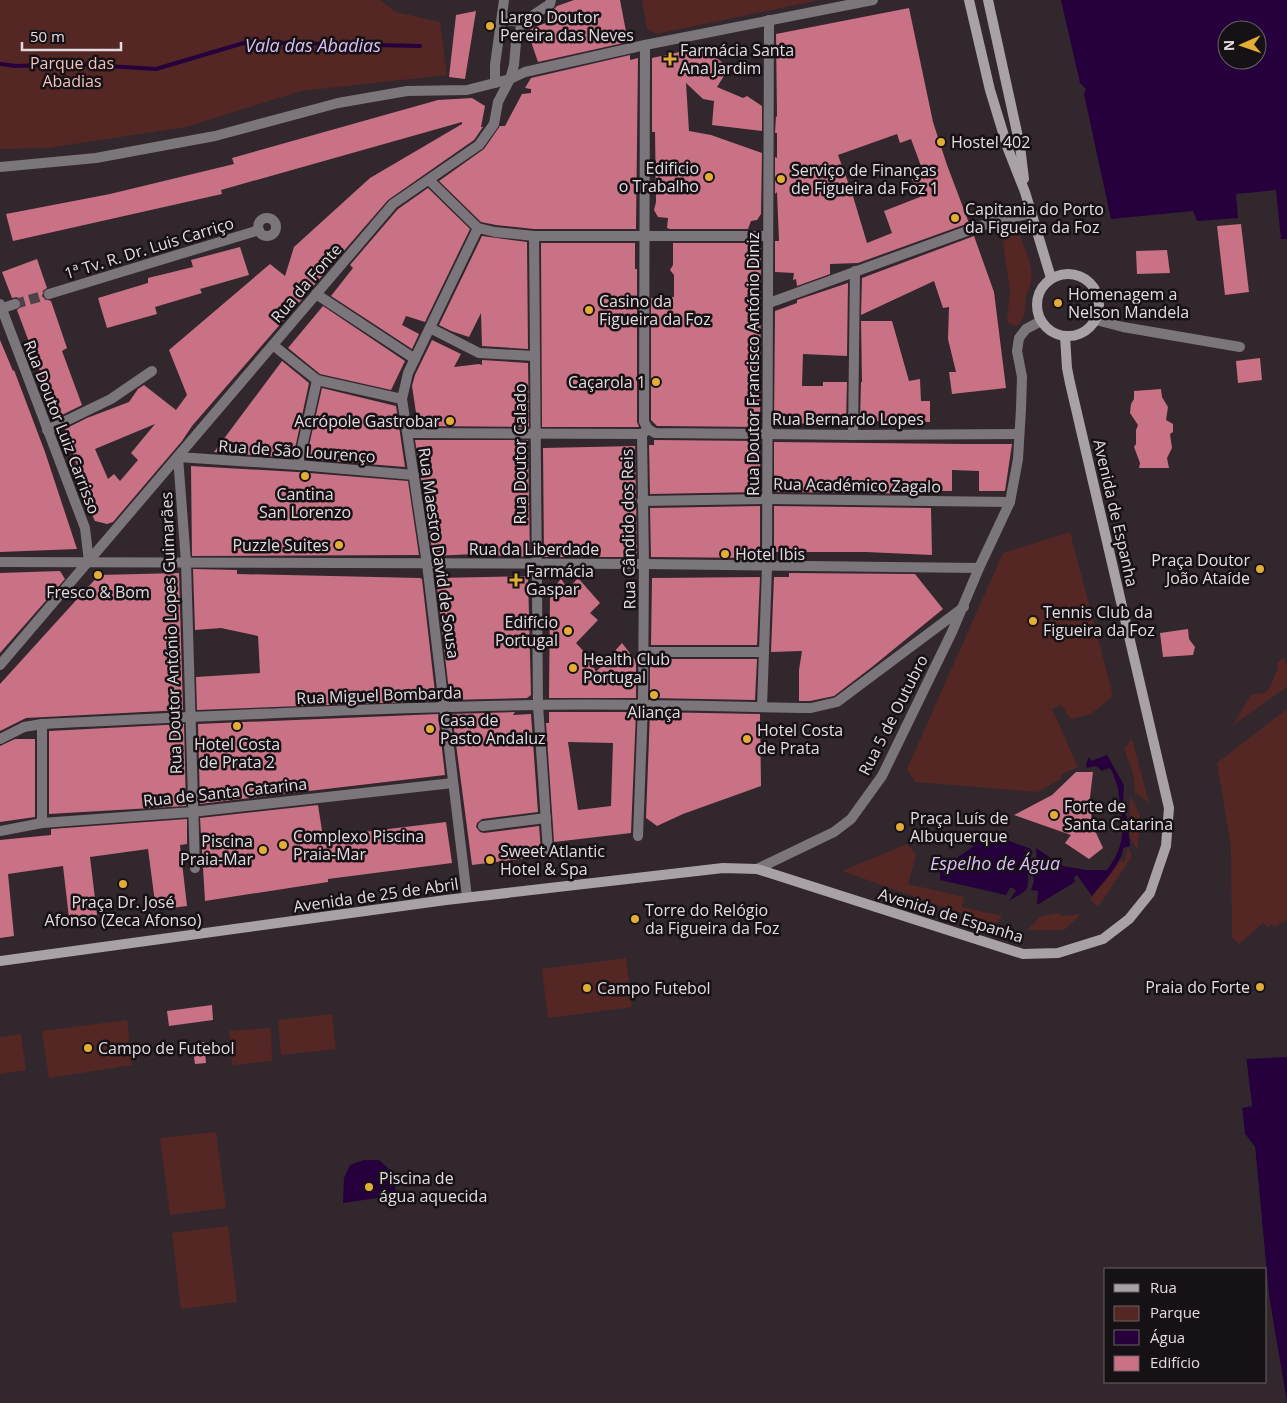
<svg xmlns="http://www.w3.org/2000/svg" width="1287" height="1403" viewBox="0 0 1287 1403" font-family="'Open Sans',sans-serif">
<style>
.green{fill:#552724}
.water{fill:#25003d;fill-rule:evenodd}
.pier{fill:#32272c}
.lines{fill:none;stroke-linecap:round;stroke-linejoin:round}
.stream{stroke:#25003d;stroke-width:4}
.building{fill:#c97185;fill-rule:evenodd}
.street-tunnel{stroke:#4d4247;stroke-width:10;stroke-dasharray:10 5;stroke-linecap:butt}
.street{stroke:#7b767b;stroke-width:10}
.secondary{stroke:#a9a1a8;stroke-width:10}
.poi-dot{fill:#e3ae35;stroke:#161114;stroke-width:2}
.labels{text-anchor:middle;stroke-width:5;stroke-linejoin:round;paint-order:stroke}
.poi-label{font-size:16px;fill:#e3dbdf;stroke:#161114;text-anchor:start}
.park-label{font-size:16px;fill:#f4c2bd;stroke:#161114}
.street-label{font-size:16px;fill:#e3dbdf;stroke:#161114}
.water-label{font-size:18px;font-style:italic;fill:#dbbef8;stroke:#161114}
</style>
<rect width="100%" height="100%" fill="#32272c"/>
<g class="green">
<path d="M 0,0 L 380,0 L 396,12 L 440,22 L 447,75 L 301,91 L 186,127 L 48,148 L 0,149 Z"/>
<path d="M 642,0 L 819,0 L 656,34 L 647,29 Z"/>
<path d="M 1014,226 L 1017,228 C 1023,245 1034,265 1031,282 C 1030,288 1027,292 1026,297 C 1024,309 1027,318 1016,326 L 1007,322 L 1010,290 L 1001,231 L 1002,228 Z"/>
<path d="M 1070,532 L 1113,696 L 1091,714 L 1071,719 L 1061,705 L 1052,709 L 1078,767 L 1062,774 L 1060,779 L 1038,792 L 915,782 L 907,769 L 1003,553 Z"/>
<path d="M 1283,658 L 1287,663 L 1287,687 L 1233,725 L 1251,695 C 1255,693 1259,694 1263,693 C 1272,690 1273,676 1278,669 L 1277,663 Z"/>
<path d="M 1287,709 L 1287,920 L 1274,927 L 1272,924 L 1268,927 L 1263,923 L 1239,944 L 1232,937 L 1231,846 L 1217,763 Z"/>
<path d="M 1132,739 L 1149,803 L 1135,792 L 1133,773 L 1124,749 Z"/>
<path d="M 1130,796 L 1140,815 L 1138,824 L 1140,826 L 1137,849 L 1130,837 Z"/>
<path d="M 907,844 L 916,855 L 908,884 L 964,897 L 962,907 L 1002,916 L 995,925 L 842,871 Z"/>
<path d="M 1128,847 L 1132,856 L 1098,907 L 1090,899 L 1119,862 L 1125,860 Z"/>
<path d="M 1059,913 L 1062,916 L 1081,914 L 1064,930 L 1027,930 L 1041,916 Z"/>
<path d="M 626,958 L 632,1007 L 548,1018 L 542,969 Z"/>
<path d="M 332,1014 L 336,1049 L 281,1055 L 278,1020 Z"/>
<path d="M 127,1020 L 132,1065 L 49,1078 L 42,1031 Z"/>
<path d="M 271,1028 L 272,1061 L 232,1065 L 229,1031 Z"/>
<path d="M 21,1034 L 26,1070 L 0,1074 L 0,1037 Z"/>
<path d="M 216,1132 L 226,1208 L 170,1215 L 160,1138 Z"/>
<path d="M 228,1226 L 237,1302 L 181,1309 L 172,1233 Z"/>
</g>
<g class="water">
<path d="M 1061,0 L 1287,0 L 1287,239 L 1281,239 L 1276,190 L 1236,194 L 1238,218 L 1197,221 L 1193,211 L 1111,219 L 1084,94 L 1086,89 L 1080,83 ZM 1227,30 L 1257,30 L 1257,60 L 1227,60 Z"/>
<path d="M 1107,755 L 1124,785 L 1123,802 L 1127,808 L 1125,814 L 1127,817 L 1130,846 L 1123,848 C 1123,862 1101,885 1092,896 L 1077,875 L 1074,877 L 1075,882 L 1037,905 L 1038,891 L 1031,890 L 1034,881 C 1032,874 1031,866 1037,861 L 1036,848 L 1063,866 L 1086,870 L 1107,870 C 1130,839 1121,823 1118,788 L 1112,771 L 1109,768 L 1102,771 L 1096,766 L 1087,768 L 1086,764 L 1089,757 L 1091,761 Z"/>
<path d="M 985,832 L 1031,849 L 1031,863 L 1028,868 C 1028,893 1030,888 1009,901 L 1016,891 L 1013,888 L 1010,888 L 1006,895 L 940,880 L 940,870 L 974,846 L 967,844 Z"/>
<path d="M 1287,1057 L 1287,1403 L 1269,1296 L 1255,1147 L 1245,1134 L 1242,1107 L 1252,1105 L 1246,1059 Z"/>
<path d="M 364,1160 L 379,1160 L 390,1170 L 397,1195 L 343,1203 L 344,1178 L 350,1165 Z"/>
</g>
<path class="pier" d="M 1246,1056 L 1252,1106 L 1242,1108 L 1245,1134 L 1255,1147 L 1269,1296 L 1287,1403 L 1284,1403 L 1283,1395 L 1266,1296 L 1266,1269 L 1264,1269 L 1253,1148 L 1243,1134 L 1240,1107 L 1249,1104 L 1244,1059 Z"/>
<g class="lines">
<path class="stream" d="M 0,64 L 16,66 L 75,64 L 156,69 L 247,42 L 420,46"/>
</g>
<g class="building">
<path d="M 574,0 L 620,0 L 628,42 L 538,62 L 527,30 L 551,21 L 553,10 L 557,6 Z"/>
<path d="M 909,8 L 933,122 L 947,165 L 969,223 L 858,263 L 830,264 L 830,274 L 797,286 L 796,279 L 793,280 L 794,273 L 775,272 L 775,241 L 779,241 L 777,192 L 775,194 L 775,157 L 777,158 L 777,133 L 775,133 L 776,116 L 777,117 L 776,34 ZM 897,134 L 900,143 L 911,139 L 924,174 L 912,179 L 920,197 L 884,211 L 892,233 L 867,243 L 852,193 L 838,155 Z"/>
<path d="M 476,11 L 465,79 L 449,77 L 456,15 Z"/>
<path d="M 712,45 L 713,55 L 729,68 L 717,87 L 743,98 L 747,96 L 762,106 L 762,131 L 712,125 L 714,101 L 703,99 L 686,83 L 689,131 L 711,135 L 762,153 L 761,214 L 757,220 L 751,221 L 748,229 L 670,229 L 667,228 L 668,218 L 658,217 L 654,210 L 656,202 L 655,132 L 652,132 L 652,58 Z"/>
<path d="M 630,55 L 630,60 L 638,58 L 636,229 L 534,229 L 496,225 L 481,222 L 439,181 L 484,149 L 500,126 L 505,126 L 522,94 L 531,93 L 531,89 L 525,88 L 531,78 Z"/>
<path d="M 472,98 L 485,106 L 481,127 L 483,127 L 474,140 L 388,200 L 192,426 L 182,441 L 113,522 L 107,524 L 95,521 L 86,502 L 88,500 L 65,429 L 87,418 L 129,402 L 138,389 L 144,385 L 176,410 L 187,395 L 169,350 L 270,264 L 285,276 L 294,247 L 370,178 L 462,124 L 462,122 L 221,190 L 222,194 L 13,241 L 6,214 L 110,194 L 234,164 L 232,158 L 438,100 ZM 155,424 L 131,453 L 138,460 L 120,481 L 114,474 L 108,479 L 95,449 Z"/>
<path d="M 428,188 L 470,229 L 425,322 L 406,316 L 402,325 L 419,334 L 412,349 L 331,296 L 353,268 L 350,265 L 398,209 Z"/>
<path d="M 1241,224 L 1249,292 L 1225,295 L 1217,226 Z"/>
<path d="M 482,236 L 527,242 L 528,349 L 482,346 L 481,313 L 469,337 L 451,331 L 439,325 Z"/>
<path d="M 974,236 L 994,292 L 1006,388 L 952,394 L 949,372 L 956,372 L 948,339 L 949,307 L 943,308 L 934,281 L 861,315 L 862,278 Z"/>
<path d="M 541,243 L 635,243 L 635,269 L 637,269 L 637,422 L 639,427 L 542,427 Z"/>
<path d="M 673,243 L 761,243 L 760,427 L 657,426 L 651,420 L 651,298 L 674,297 L 674,275 L 670,270 L 673,265 Z"/>
<path d="M 240,247 L 249,275 L 200,289 L 202,293 L 155,307 L 157,314 L 107,328 L 98,298 L 148,283 L 148,278 L 193,267 L 191,260 Z"/>
<path d="M 1167,250 L 1170,273 L 1137,274 L 1136,251 Z"/>
<path d="M 37,259 L 47,288 L 44,290 L 42,296 L 45,299 L 51,301 L 67,348 L 62,351 L 82,405 L 60,416 L 59,413 L 56,414 L 17,310 L 22,306 L 21,301 L 17,297 L 12,298 L 2,272 Z"/>
<path d="M 848,283 L 847,356 L 803,354 L 802,386 L 823,386 L 823,382 L 847,382 L 846,423 L 774,424 L 775,311 L 797,303 L 797,300 Z"/>
<path d="M 323,306 L 405,361 L 391,390 L 320,374 L 288,348 Z"/>
<path d="M 861,321 L 892,321 L 909,381 L 920,379 L 921,401 L 930,401 L 930,422 L 860,421 L 861,382 L 862,382 Z"/>
<path d="M 0,340 L 13,371 L 14,370 L 45,452 L 77,549 L 0,552 Z"/>
<path d="M 432,340 L 461,354 L 454,367 L 479,364 L 482,365 L 482,360 L 528,363 L 529,427 L 418,426 L 412,386 L 415,375 Z"/>
<path d="M 1260,358 L 1262,380 L 1238,383 L 1236,361 Z"/>
<path d="M 282,361 L 309,383 L 293,458 L 214,452 Z"/>
<path d="M 322,388 L 396,406 L 405,467 L 306,459 Z"/>
<path d="M 1161,389 L 1162,397 L 1168,407 L 1166,420 L 1173,424 L 1173,432 L 1170,434 L 1172,448 L 1167,458 L 1169,468 L 1139,468 L 1140,463 L 1134,447 L 1136,444 L 1136,430 L 1138,425 L 1130,413 L 1131,404 L 1134,399 L 1134,391 Z"/>
<path d="M 415,440 L 528,440 L 530,557 L 475,554 L 433,556 Z"/>
<path d="M 654,440 L 760,441 L 760,492 L 650,494 L 649,445 L 654,445 Z"/>
<path d="M 774,442 L 965,444 L 1012,444 L 1005,491 L 979,491 L 979,471 L 952,470 L 952,491 L 931,491 L 931,494 L 774,492 Z"/>
<path d="M 635,446 L 637,557 L 544,557 L 543,448 Z"/>
<path d="M 191,466 L 297,472 L 408,481 L 419,555 L 192,556 Z"/>
<path d="M 760,506 L 760,558 L 651,557 L 650,508 Z"/>
<path d="M 774,506 L 931,508 L 932,555 L 866,552 L 774,552 Z"/>
<path d="M 193,569 L 237,570 L 237,574 L 420,578 L 422,579 L 436,701 L 197,710 L 196,677 L 260,673 L 258,636 L 221,628 L 195,630 Z"/>
<path d="M 60,571 L 65,579 L 0,653 L 0,573 Z"/>
<path d="M 179,573 L 183,710 L 26,718 L 0,731 L 0,684 L 99,575 Z"/>
<path d="M 789,573 L 915,574 L 943,609 L 872,667 L 834,696 L 810,701 L 799,701 L 799,670 L 802,651 L 771,652 L 774,577 L 789,577 Z"/>
<path d="M 528,576 L 531,695 L 527,698 L 450,700 L 436,578 Z"/>
<path d="M 760,577 L 757,645 L 651,645 L 652,578 Z"/>
<path d="M 578,578 L 600,603 L 590,613 L 598,620 L 576,643 L 587,655 L 596,672 L 622,643 L 636,661 L 636,698 L 549,698 L 550,592 L 561,579 L 568,589 Z"/>
<path d="M 1188,629 L 1189,639 L 1195,647 L 1193,655 L 1163,657 L 1160,633 Z"/>
<path d="M 650,659 L 757,659 L 755,700 L 650,698 Z"/>
<path d="M 515,712 L 513,715 L 531,714 L 538,812 L 482,819 L 477,823 L 476,827 L 480,832 L 484,833 L 539,826 L 541,851 L 543,856 L 472,865 L 452,714 Z"/>
<path d="M 549,712 L 636,712 L 631,833 L 554,842 L 546,723 L 549,723 ZM 568,742 L 613,743 L 611,806 L 578,810 Z"/>
<path d="M 650,712 L 760,714 L 761,786 L 683,814 L 657,826 L 646,818 Z"/>
<path d="M 438,714 L 445,775 L 200,804 L 198,724 Z"/>
<path d="M 184,724 L 186,806 L 49,814 L 49,731 Z"/>
<path d="M 15,739 L 35,739 L 35,817 L 0,822 L 0,746 Z"/>
<path d="M 1076,772 L 1093,772 L 1090,797 L 1092,824 L 1103,848 L 1089,859 L 1065,843 L 1071,835 L 1014,815 L 1052,795 Z"/>
<path d="M 318,805 L 323,837 L 446,822 L 452,863 L 328,879 L 328,882 L 205,901 L 200,818 Z"/>
<path d="M 187,819 L 187,844 L 180,845 L 187,906 L 156,910 L 148,849 L 90,857 L 97,915 L 69,918 L 63,866 L 8,874 L 14,936 L 0,938 L 0,840 L 51,835 L 51,829 Z"/>
<path d="M 212,1005 L 213,1020 L 169,1026 L 167,1011 Z"/>
<path d="M 204,1042 L 206,1063 L 195,1064 L 192,1044 Z"/>
</g>
<g class="lines">
<path class="street-tunnel" d="M 15,304 L 49,294"/>
<g class="street">
<path d="M 502,15 L 510,21 L 523,22 L 550,4 L 551,0"/>
<path d="M 645,45 L 644,422 L 648,429"/>
<path d="M 495,83 L 495,65 L 504,0"/>
<path d="M 0,167 L 96,158 L 215,136 L 338,103 L 407,91 L 467,90 L 510,79 L 525,72 L 645,45 L 873,0"/>
<path d="M 429,180 L 478,228 L 495,232 L 534,236 L 768,236"/>
<circle cx="267" cy="227" r="9"/>
<path d="M 534,236 L 538,705 L 548,851"/>
<path d="M 49,294 L 259,230"/>
<path d="M 316,294 L 415,359"/>
<path d="M 769,303 L 992,222 L 1032,213"/>
<path d="M 0,304 L 85,528 L 89,562"/>
<path d="M 0,309 L 15,304"/>
<path d="M 1096,320 L 1123,327 L 1240,347"/>
<path d="M 430,328 L 479,353 L 534,356"/>
<path d="M 273,345 L 317,380 L 402,399"/>
<path d="M 648,429 L 655,433 L 853,435 L 1019,434"/>
<path d="M 47,430 L 111,399 L 152,371"/>
<path d="M 408,433 L 642,434"/>
<path d="M 853,435 L 855,271"/>
<path d="M 298,465 L 317,380"/>
<path d="M 642,501 L 767,499 L 1010,502"/>
<path d="M 0,562 L 644,564 L 979,568"/>
<path d="M 644,652 L 764,652"/>
<path d="M 0,665 L 393,204 L 479,145 L 494,124 L 498,102 L 510,79 L 514,65 L 516,42 L 523,22"/>
<path d="M 762,707 L 767,567 L 769,20"/>
<path d="M 0,739 L 24,727 L 42,724 C 207,716 372,708 537,705 C 628,703 720,707 811,708 L 837,702 L 964,607"/>
<path d="M 42,823 L 42,724"/>
<path d="M 483,826 L 546,818"/>
<path d="M 0,831 L 42,823 L 192,812 L 453,783"/>
<path d="M 638,836 L 643,704 L 644,564 L 642,434 L 648,429"/>
<path d="M 195,868 L 186,562 L 178,457 L 298,465 L 414,475"/>
<path d="M 757,869 L 834,832 L 851,819 L 882,776 L 952,632 L 979,568 L 1010,502 L 1018,459 L 1021,409 L 1022,377 L 1017,351 L 1019,338 L 1026,329 L 1041,321"/>
<path d="M 467,897 L 427,564 L 402,399 L 408,373 L 478,228"/>
</g>
<g class="secondary">
<path d="M 969,0 L 990,90 L 1008,149 L 1025,192 L 1051,278"/>
<path d="M 988,0 L 1020,146 L 1024,179"/>
<circle cx="1068" cy="305" r="31"/>
<path d="M 0,961 L 446,900 L 723,868 L 757,869 L 1023,954 L 1058,953 L 1103,939 L 1129,919 L 1150,893 L 1166,846 L 1169,808 L 1070,383 L 1067,368 L 1065,336"/>
</g>
</g>
<g class="poi-dot">
<circle cx="490" cy="26" r="5"/>
<path d="M667.5 51.5h5v5h5v5h-5v5h-5v-5h-5v-5h5z"/>
<circle cx="941" cy="142" r="5"/>
<circle cx="709" cy="177" r="5"/>
<circle cx="781" cy="179" r="5"/>
<circle cx="955" cy="218" r="5"/>
<circle cx="1058" cy="303" r="5"/>
<circle cx="589" cy="310" r="5"/>
<circle cx="656" cy="382" r="5"/>
<circle cx="450" cy="421" r="5"/>
<circle cx="305" cy="476" r="5"/>
<circle cx="339" cy="545" r="5"/>
<circle cx="725" cy="554" r="5"/>
<circle cx="1260" cy="569" r="5"/>
<circle cx="98" cy="575" r="5"/>
<path d="M513.5 572.5h5v5h5v5h-5v5h-5v-5h-5v-5h5z"/>
<circle cx="1033" cy="621" r="5"/>
<circle cx="568" cy="631" r="5"/>
<circle cx="573" cy="668" r="5"/>
<circle cx="654" cy="695" r="5"/>
<circle cx="237" cy="726" r="5"/>
<circle cx="430" cy="729" r="5"/>
<circle cx="747" cy="739" r="5"/>
<circle cx="1054" cy="815" r="5"/>
<circle cx="900" cy="827" r="5"/>
<circle cx="283" cy="845" r="5"/>
<circle cx="263" cy="850" r="5"/>
<circle cx="490" cy="860" r="5"/>
<circle cx="123" cy="884" r="5"/>
<circle cx="635" cy="919" r="5"/>
<circle cx="1260" cy="987" r="5"/>
<circle cx="587" cy="988" r="5"/>
<circle cx="88" cy="1048" r="5"/>
<circle cx="369" cy="1187" r="5"/>
</g>
<g class="labels">
<g class="poi-label">
<text x="500" y="23">Largo Doutor<tspan x="500" dy="18">Pereira das Neves</tspan></text>
<text x="680" y="56">Farmácia Santa<tspan x="680" dy="18">Ana Jardim</tspan></text>
<text x="951" y="148">Hostel 402</text>
<text x="699" y="174" text-anchor="end">Edificio<tspan x="699" dy="18">o Trabalho</tspan></text>
<text x="791" y="176">Serviço de Finanças<tspan x="791" dy="18">de Figueira da Foz 1</tspan></text>
<text x="965" y="215">Capitania do Porto<tspan x="965" dy="18">da Figueira da Foz</tspan></text>
<text x="1068" y="300">Homenagem a<tspan x="1068" dy="18">Nelson Mandela</tspan></text>
<text x="599" y="307">Casino da<tspan x="599" dy="18">Figueira da Foz</tspan></text>
<text x="646" y="388" text-anchor="end">Caçarola 1</text>
<text x="440" y="427" text-anchor="end">Acrópole Gastrobar</text>
<text x="305" y="500" text-anchor="middle">Cantina<tspan x="305" dy="18">San Lorenzo</tspan></text>
<text x="329" y="551" text-anchor="end">Puzzle Suites</text>
<text x="735" y="560">Hotel Ibis</text>
<text x="1250" y="566" text-anchor="end">Praça Doutor<tspan x="1250" dy="18">João Ataíde</tspan></text>
<text x="526" y="577">Farmácia<tspan x="526" dy="18">Gaspar</tspan></text>
<text x="98" y="598" text-anchor="middle">Fresco &amp; Bom</text>
<text x="1043" y="618">Tennis Club da<tspan x="1043" dy="18">Figueira da Foz</tspan></text>
<text x="558" y="628" text-anchor="end">Edifício<tspan x="558" dy="18">Portugal</tspan></text>
<text x="583" y="665">Health Club<tspan x="583" dy="18">Portugal</tspan></text>
<text x="654" y="718" text-anchor="middle">Aliança</text>
<text x="440" y="726">Casa de<tspan x="440" dy="18">Pasto Andaluz</tspan></text>
<text x="757" y="736">Hotel Costa<tspan x="757" dy="18">de Prata</tspan></text>
<text x="237" y="750" text-anchor="middle">Hotel Costa<tspan x="237" dy="18">de Prata 2</tspan></text>
<text x="1064" y="812">Forte de<tspan x="1064" dy="18">Santa Catarina</tspan></text>
<text x="910" y="824">Praça Luís de<tspan x="910" dy="18">Albuquerque</tspan></text>
<text x="293" y="842">Complexo Piscina<tspan x="293" dy="18">Praia-Mar</tspan></text>
<text x="253" y="847" text-anchor="end">Piscina<tspan x="253" dy="18">Praia-Mar</tspan></text>
<text x="500" y="857">Sweet Atlantic<tspan x="500" dy="18">Hotel &amp; Spa</tspan></text>
<text x="123" y="908" text-anchor="middle">Praça Dr. José<tspan x="123" dy="18">Afonso (Zeca Afonso)</tspan></text>
<text x="645" y="916">Torre do Relógio<tspan x="645" dy="18">da Figueira da Foz</tspan></text>
<text x="1250" y="993" text-anchor="end">Praia do Forte</text>
<text x="597" y="994">Campo Futebol</text>
<text x="98" y="1054">Campo de Futebol</text>
<text x="379" y="1184">Piscina de<tspan x="379" dy="18">água aquecida</tspan></text>
</g>
<g class="park-label">
<text x="72" y="69">Parque das<tspan x="72" dy="18">Abadias</tspan></text>
</g>
<g class="street-label">
<text transform="translate(149 248) rotate(-17)" y="6">1ª Tv. R. Dr. Luis Carriço</text>
<text transform="translate(306 283) rotate(-49)" y="6">Rua da Fonte</text>
<text transform="translate(753 364) rotate(-90)" y="6">Rua Doutor Francisco António Diniz</text>
<text x="848" y="425">Rua Bernardo Lopes</text>
<text transform="translate(62 427) rotate(69)" y="6">Rua Doutor Luiz Carrisso</text>
<text transform="translate(297 451) rotate(4)" y="6">Rua de São Lourenço</text>
<text transform="translate(520 454) rotate(-90)" y="6">Rua Doutor Calado</text>
<text transform="translate(857 485) rotate(1)" y="6">Rua Académico Zagalo</text>
<text transform="translate(1116 513) rotate(77)" y="6">Avenida de Espanha</text>
<text transform="translate(628 529) rotate(-91)" y="6">Rua Cândido dos Reis</text>
<text x="534" y="555">Rua da Liberdade</text>
<text transform="translate(439 553) rotate(82)" y="6">Rua Maestro David de Sousa</text>
<text transform="translate(171 633) rotate(-92)" y="6">Rua Doutor António Lopes Guimarães</text>
<text transform="translate(379 695) rotate(-2)" y="6">Rua Miguel Bombarda</text>
<text transform="translate(893 715) rotate(-63)" y="6">Rua 5 de Outubro</text>
<text transform="translate(225 792) rotate(-6)" y="6">Rua de Santa Catarina</text>
<text transform="translate(376 895) rotate(-8)" y="6">Avenida de 25 de Abril</text>
<text transform="translate(951 915) rotate(17)" y="6">Avenida de Espanha</text>
</g>
<g class="water-label">
<text x="313" y="52">Vala das Abadias</text>
<text x="995" y="870">Espelho de Água</text>
</g>
</g>
<rect x="1104" y="1268" width="162" height="115" fill="#161114" stroke="#686265"/>
<rect x="1114" y="1284" width="25" height="8" fill="#a9a1a8" stroke="#686265"/>
<text x="1150" y="1293" font-size="15" fill="#e3dbdf">Rua</text>
<rect x="1114" y="1306" width="25" height="15" fill="#552724" stroke="#686265"/>
<text x="1150" y="1318" font-size="15" fill="#e3dbdf">Parque</text>
<rect x="1114" y="1330" width="25" height="15" fill="#25003d" stroke="#686265"/>
<text x="1150" y="1343" font-size="15" fill="#e3dbdf">Água</text>
<rect x="1114" y="1356" width="25" height="15" fill="#c97185" stroke="#686265"/>
<text x="1150" y="1368" font-size="15" fill="#e3dbdf">Edifício</text>
<g transform="translate(1242 45) rotate(268)"><circle r="24" fill="#161114" stroke="#686265"/>
<path d="M0-4L9 19L0 12L-9 19Z" fill="#e3ae35"/>
<text y="-8" font-size="14" font-weight="bold" text-anchor="middle" fill="#e3dbdf">N</text>
</g>
<path d="M22 42v8h99v-8" fill="none" stroke="#e3dbdf" stroke-width="2.5"/>
<text x="30" y="42" font-size="15" fill="#e3dbdf" stroke="#161114" stroke-width="4" paint-order="stroke">50 m</text>
</svg>
